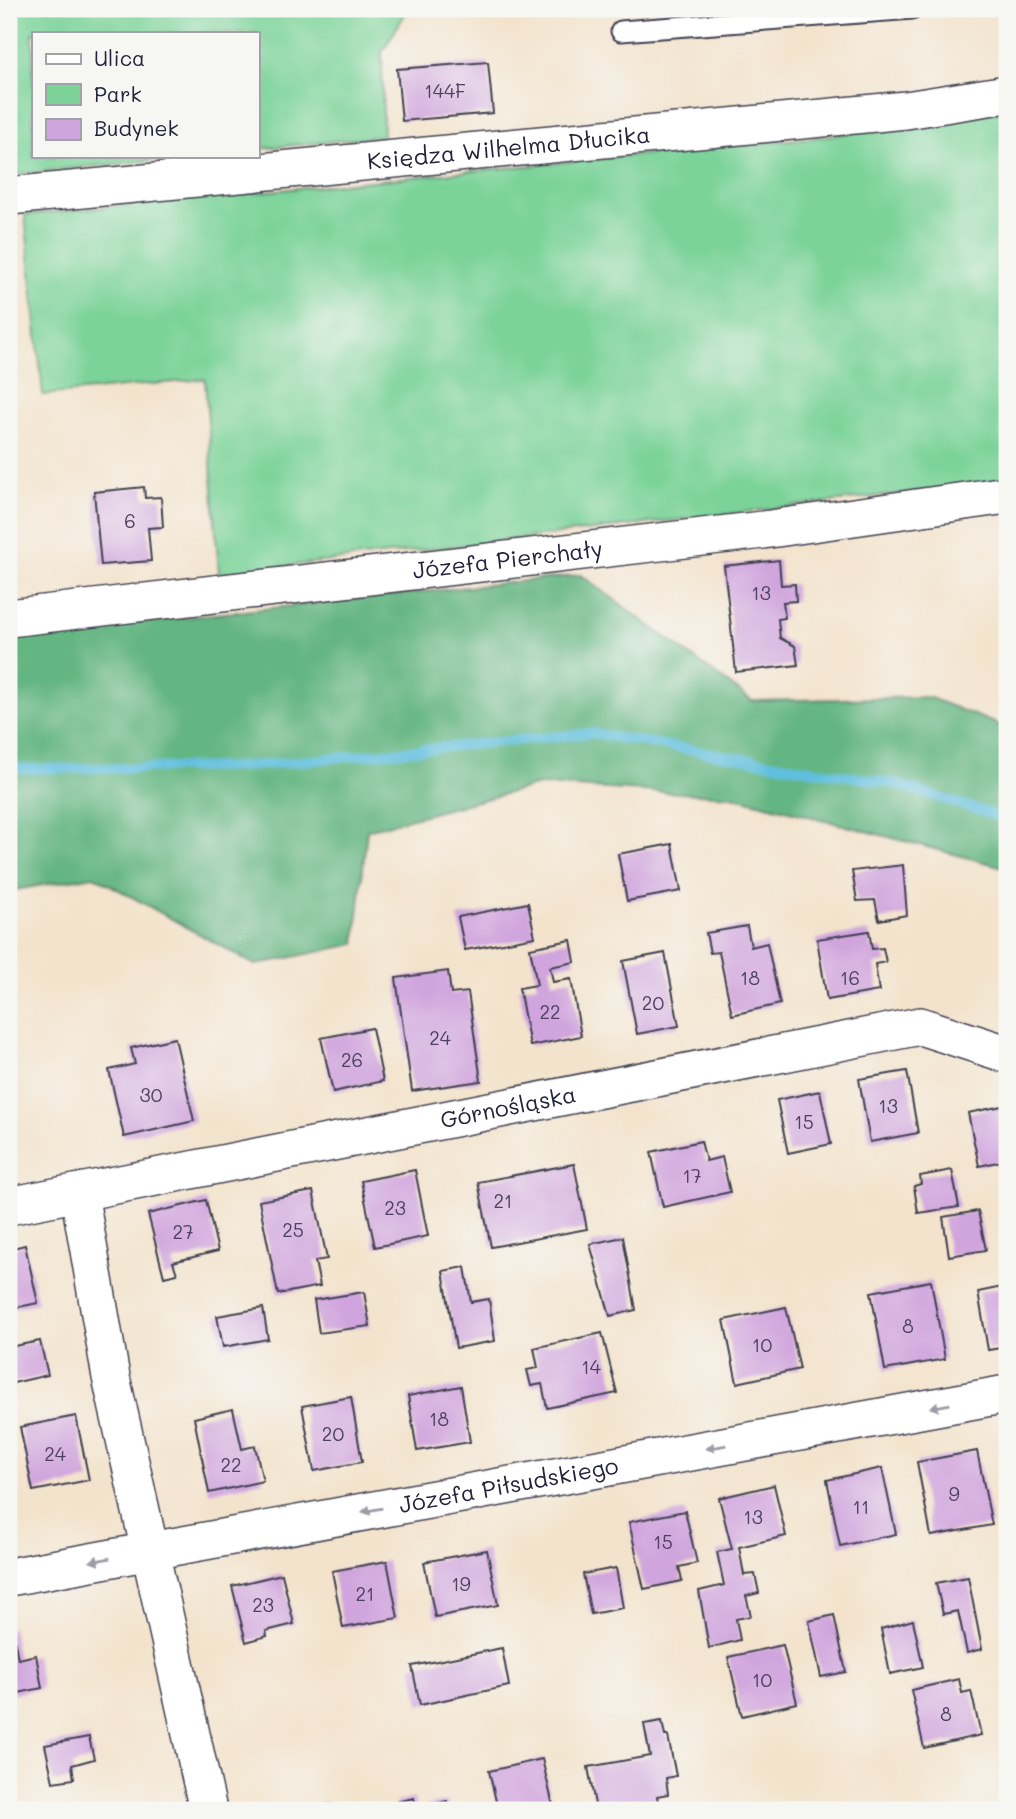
<svg xmlns="http://www.w3.org/2000/svg" width="1016" height="1819" viewBox="0 0 1016 1819" font-family="Mali,sans-serif">
<style>
.green{fill:#7bd399;stroke:#4e7a6a;stroke-width:2}
.forest{fill:#64b581;stroke:#436c5e;stroke-width:2}
.lines{fill:none;stroke-linecap:round;stroke-linejoin:round}
.stream{stroke:#60bfde;stroke-width:10}
.building{fill:#d0a4dd}
.lane-casing{stroke:#413f51;stroke-width:23}
.street-casing{stroke:#413f51;stroke-width:40}
.lane{stroke:#fff;stroke-width:19}
.street{stroke:#fff;stroke-width:37}
.oneway{fill:#9c9ca7}
.labels{text-anchor:middle;stroke-width:5;stroke-linejoin:round;paint-order:stroke}
.number-label{font-size:19px;fill:#4e4264}
.street-label{font-size:23px;fill:#22223b;stroke:#f6f6f2}
</style>
<rect width="100%" height="100%" fill="#f6f6f2"/>
<filter id="ink" filterUnits="userSpaceOnUse"><feTurbulence type="fractalNoise" baseFrequency=".0143" numOctaves="2"/><feDisplacementMap in="SourceGraphic" scale="14" xChannelSelector="R" yChannelSelector="G"/><feConvolveMatrix kernelMatrix="1 2 1 2 8 2 1 2 1" color-interpolation-filters="sRGB"/></filter>
<filter id="wash" filterUnits="userSpaceOnUse"><feTurbulence type="fractalNoise" baseFrequency=".00686" numOctaves="4" result="noise"/><feDisplacementMap in="SourceGraphic" scale="28" xChannelSelector="R" yChannelSelector="G"/><feGaussianBlur stdDeviation="1.57" result="paint"/><feColorMatrix in="noise" values="0 0 0 0 0 0 0 0 0 0 0 0 0 0 0 0 0 1.4 0 .05"/><feComposite in="paint" operator="in"/></filter>
<g filter="url(#wash)">
<rect width="100%" height="100%" fill="#f3e3cc"/>
<g class="green">
<path d="M 9,9 L 408,9 L 382,52 L 383,136 L 257,149 L 257,33 L 33,33 L 33,156 L 194,156 L 9,175 Z"/>
<path d="M 1007,110 L 1007,481 L 219,574 L 205,379 L 43,395 L 25,215 L 819,137 Z"/>
</g>
<path class="forest" d="M 581,575 L 752,701 L 928,697 L 1007,728 L 1007,868 L 732,796 L 539,785 L 367,830 L 355,944 L 255,965 L 94,876 L 9,891 L 9,636 Z"/>
<g class="lines">
<path class="stream" d="M 9,769 L 239,767 L 591,733 L 896,784 L 1007,819"/>
</g>
<g id="blocks">
<g class="building">
<path d="M 488,62 L 493,113 L 402,121 L 397,69 Z"/>
<path d="M 144,487 L 145,498 L 161,497 L 163,527 L 148,528 L 151,561 L 101,565 L 94,492 Z"/>
<path d="M 779,560 L 781,585 L 795,584 L 796,601 L 783,602 L 785,618 L 778,619 L 780,638 L 795,646 L 798,665 L 736,672 L 724,566 Z"/>
<path d="M 672,844 L 681,891 L 627,901 L 618,854 Z"/>
<path d="M 903,865 L 907,915 L 879,920 L 875,900 L 857,901 L 852,871 Z"/>
<path d="M 528,903 L 535,937 L 465,950 L 458,917 Z"/>
<path d="M 747,926 L 751,947 L 767,943 L 780,1004 L 732,1015 L 719,952 L 710,953 L 706,933 Z"/>
<path d="M 869,931 L 872,949 L 883,948 L 886,962 L 875,964 L 879,991 L 827,1000 L 817,939 Z"/>
<path d="M 571,940 L 575,962 L 550,967 L 553,982 L 571,979 L 581,1036 L 530,1046 L 519,988 L 537,985 L 530,948 Z"/>
<path d="M 665,953 L 679,1026 L 637,1034 L 623,961 Z"/>
<path d="M 448,971 L 451,994 L 468,992 L 481,1081 L 412,1091 L 396,978 Z"/>
<path d="M 372,1028 L 383,1081 L 333,1092 L 321,1038 Z"/>
<path d="M 175,1038 L 194,1121 L 124,1137 L 109,1070 L 135,1064 L 131,1048 Z"/>
<path d="M 907,1071 L 918,1133 L 870,1142 L 859,1079 Z"/>
<path d="M 820,1091 L 831,1144 L 788,1153 L 777,1100 Z"/>
<path d="M 1007,1105 L 1007,1160 L 979,1166 L 968,1113 Z"/>
<path d="M 701,1141 L 706,1161 L 722,1157 L 730,1192 L 663,1207 L 651,1152 Z"/>
<path d="M 574,1164 L 587,1229 L 491,1247 L 478,1182 Z"/>
<path d="M 415,1170 L 428,1236 L 375,1247 L 361,1181 Z"/>
<path d="M 952,1170 L 959,1207 L 918,1213 L 914,1186 L 921,1184 L 920,1176 Z"/>
<path d="M 313,1191 L 327,1259 L 315,1261 L 320,1286 L 278,1294 L 259,1201 Z"/>
<path d="M 206,1200 L 218,1251 L 173,1262 L 177,1274 L 164,1277 L 148,1214 Z"/>
<path d="M 978,1211 L 986,1250 L 949,1256 L 943,1217 Z"/>
<path d="M 623,1237 L 636,1310 L 610,1316 L 590,1244 Z"/>
<path d="M 25,1245 L 38,1303 L 9,1309 L 9,1249 Z"/>
<path d="M 465,1267 L 471,1302 L 489,1299 L 495,1341 L 456,1348 L 443,1271 Z"/>
<path d="M 931,1281 L 945,1359 L 885,1370 L 871,1292 Z"/>
<path d="M 1007,1286 L 1007,1347 L 988,1350 L 978,1292 Z"/>
<path d="M 364,1292 L 370,1326 L 319,1333 L 314,1300 Z"/>
<path d="M 786,1307 L 800,1369 L 737,1383 L 724,1320 Z"/>
<path d="M 263,1308 L 268,1339 L 223,1347 L 217,1316 Z"/>
<path d="M 602,1333 L 617,1393 L 547,1408 L 542,1384 L 531,1386 L 527,1370 L 538,1368 L 534,1348 Z"/>
<path d="M 40,1341 L 48,1375 L 9,1384 L 9,1347 Z"/>
<path d="M 461,1386 L 470,1442 L 417,1451 L 408,1396 Z"/>
<path d="M 351,1397 L 362,1462 L 314,1471 L 302,1406 Z"/>
<path d="M 233,1409 L 242,1449 L 255,1446 L 263,1481 L 209,1493 L 194,1418 Z"/>
<path d="M 76,1416 L 89,1480 L 33,1491 L 20,1427 Z"/>
<path d="M 977,1451 L 992,1525 L 931,1536 L 917,1462 Z"/>
<path d="M 882,1468 L 896,1534 L 840,1546 L 827,1480 Z"/>
<path d="M 774,1485 L 786,1536 L 739,1547 L 744,1575 L 755,1574 L 759,1593 L 746,1596 L 751,1616 L 736,1619 L 740,1640 L 709,1648 L 699,1591 L 724,1585 L 717,1552 L 732,1549 L 719,1498 Z"/>
<path d="M 685,1511 L 697,1563 L 679,1567 L 682,1581 L 644,1589 L 629,1522 Z"/>
<path d="M 487,1550 L 498,1605 L 435,1617 L 424,1562 Z"/>
<path d="M 387,1561 L 398,1618 L 343,1628 L 332,1571 Z"/>
<path d="M 616,1568 L 623,1608 L 591,1614 L 583,1574 Z"/>
<path d="M 282,1574 L 294,1624 L 266,1631 L 267,1636 L 246,1642 L 232,1586 Z"/>
<path d="M 968,1577 L 982,1649 L 967,1653 L 958,1611 L 943,1614 L 936,1583 Z"/>
<path d="M 834,1615 L 846,1672 L 821,1677 L 809,1621 Z"/>
<path d="M 913,1620 L 923,1667 L 890,1674 L 881,1629 Z"/>
<path d="M 9,1628 L 12,1628 L 18,1659 L 36,1655 L 42,1688 L 9,1695 Z"/>
<path d="M 783,1645 L 797,1703 L 742,1716 L 728,1657 Z"/>
<path d="M 502,1648 L 509,1686 L 420,1705 L 412,1666 Z"/>
<path d="M 959,1679 L 962,1693 L 971,1691 L 981,1735 L 924,1748 L 911,1690 Z"/>
<path d="M 662,1721 L 665,1736 L 668,1736 L 676,1776 L 666,1778 L 668,1794 L 657,1796 L 659,1807 L 642,1810 L 596,1810 L 588,1767 L 650,1756 L 644,1724 Z"/>
<path d="M 89,1737 L 94,1759 L 72,1765 L 74,1779 L 53,1782 L 45,1745 Z"/>
<path d="M 542,1759 L 554,1810 L 498,1810 L 489,1771 Z"/>
<path d="M 414,1798 L 416,1808 L 447,1801 L 450,1810 L 398,1810 L 396,1802 Z"/>
<path d="M 330,1804 L 331,1810 L 300,1810 L 300,1809 Z"/>
</g>
</g>
</g>
<g filter="url(#ink)">
<use href="#blocks" fill-opacity="0" stroke="#413f51" stroke-width="2"/>
<g class="lines">
<defs>
<path id="lane" d="M 621,31 L 913,9"/>
<g id="street">
<path id="s1" d="M 9,196 L 906,110 L 1007,94"/>
<path id="s2" d="M 9,618 L 763,530 L 1007,495"/>
<path d="M 79,1193 L 111,1377 L 208,1810"/>
<path id="s3" d="M 9,1206 L 920,1026 L 1007,1054"/>
<path id="s4" d="M 9,1577 L 1007,1394"/>
</g>
</defs>
<use href="#lane" class="lane-casing"/>
<use href="#street" class="street-casing"/>
<use href="#lane" class="lane"/>
<use href="#street" class="street"/>
</g>
<defs><path id="oneway-solid" d="M-6-.8H1V-3.2L6.5 0L1 3.2V.8H-6Z" transform="scale(1.75)"/></defs>
<g class="oneway">
<use href="#oneway-solid" transform="translate(940 1406) rotate(170)"/>
<use href="#oneway-solid" transform="translate(716 1447) rotate(170)"/>
<use href="#oneway-solid" transform="translate(372 1510) rotate(170)"/>
<use href="#oneway-solid" transform="translate(100 1560) rotate(170)"/>
</g>
</g>
<g class="labels">
<g class="number-label">
<text x="445" y="98">144F</text>
<text x="130" y="528">6</text>
<text x="761" y="600">13</text>
<text x="750" y="985">18</text>
<text x="850" y="985">16</text>
<text x="653" y="1010">20</text>
<text x="550" y="1019">22</text>
<text x="440" y="1045">24</text>
<text x="352" y="1067">26</text>
<text x="151" y="1102">30</text>
<text x="888" y="1113">13</text>
<text x="804" y="1129">15</text>
<text x="692" y="1183">17</text>
<text x="503" y="1208">21</text>
<text x="395" y="1215">23</text>
<text x="293" y="1237">25</text>
<text x="183" y="1239">27</text>
<text x="908" y="1333">8</text>
<text x="762" y="1352">10</text>
<text x="591" y="1374">14</text>
<text x="439" y="1426">18</text>
<text x="333" y="1441">20</text>
<text x="55" y="1461">24</text>
<text x="231" y="1472">22</text>
<text x="954" y="1501">9</text>
<text x="861" y="1514">11</text>
<text x="753" y="1524">13</text>
<text x="663" y="1549">15</text>
<text x="461" y="1591">19</text>
<text x="365" y="1601">21</text>
<text x="263" y="1612">23</text>
<text x="762" y="1687">10</text>
<text x="946" y="1721">8</text>
</g>
<g class="street-label">
<text dy="8" stroke="none"><textPath href="#s1" startOffset="502">Księdza Wilhelma Dłucika</textPath></text>
<text dy="8" stroke="none"><textPath href="#s2" startOffset="502">Józefa Pierchały</textPath></text>
<text dy="8" stroke="none"><textPath href="#s3" startOffset="509">Górnośląska</textPath></text>
<text dy="8" stroke="none"><textPath href="#s4" startOffset="508">Józefa Piłsudskiego</textPath></text>
</g>
</g>
<rect width="1016" height="1819" fill="none" stroke="#f6f6f2" stroke-width="35"/>
<rect x="32" y="32" width="228" height="126" fill="#f6f6f2" stroke="#a1a1a9" stroke-width="2"/>
<rect x="46" y="54" width="35" height="10" fill="#ffffff" stroke="#a1a1a9" stroke-width="2"/>
<text x="94" y="66" font-size="21" fill="#22223b">Ulica</text>
<rect x="46" y="84" width="35" height="21" fill="#7bd399" stroke="#a1a1a9" stroke-width="2"/>
<text x="94" y="102" font-size="21" fill="#22223b">Park</text>
<rect x="46" y="119" width="35" height="21" fill="#d0a4dd" stroke="#a1a1a9" stroke-width="2"/>
<text x="94" y="136" font-size="21" fill="#22223b">Budynek</text>
</svg>
